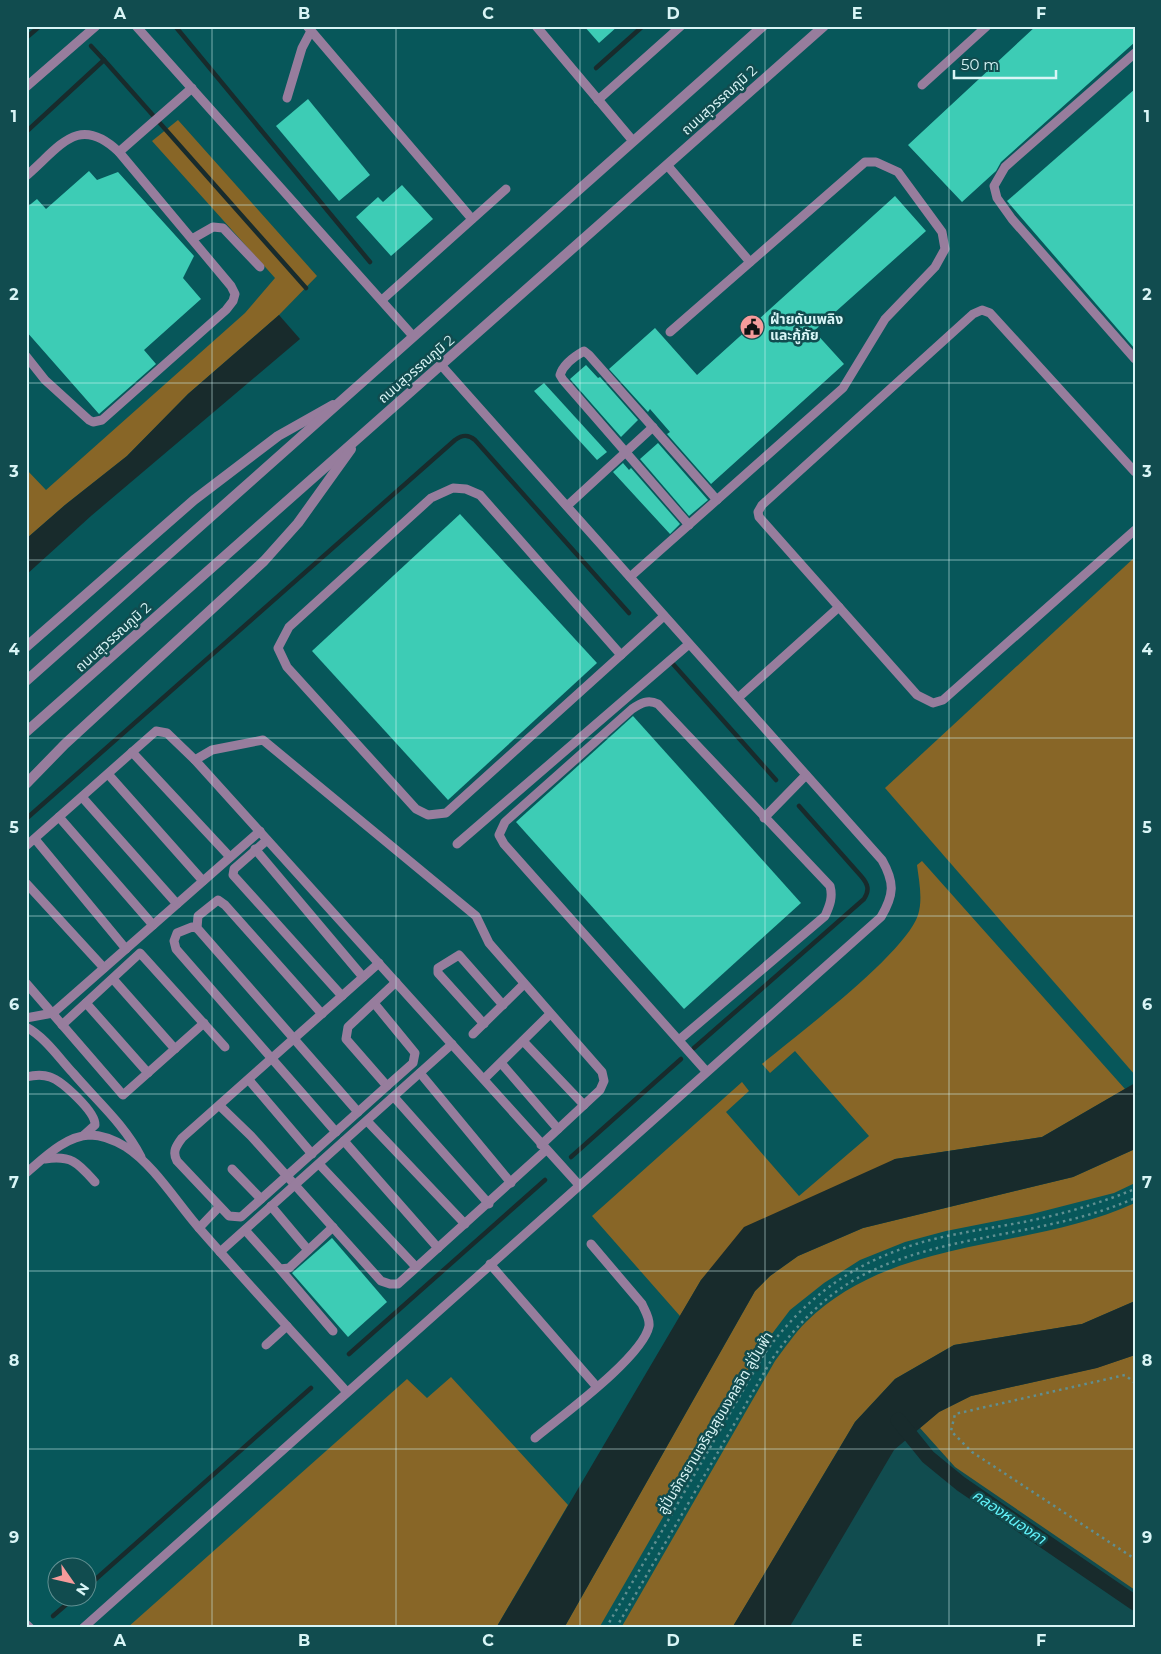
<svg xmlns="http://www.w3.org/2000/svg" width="1161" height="1654" viewBox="0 0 1161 1654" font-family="Montserrat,'Noto Sans Thai',sans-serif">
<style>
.built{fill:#07575a;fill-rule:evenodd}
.green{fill:#886627}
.water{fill:#182b2c}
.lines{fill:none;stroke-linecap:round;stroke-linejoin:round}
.stream{stroke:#182b2c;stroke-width:4.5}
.canal{stroke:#182b2c;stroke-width:15}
.building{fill:#3dccb5}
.path{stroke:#608f91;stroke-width:2.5;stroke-dasharray:2.5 4;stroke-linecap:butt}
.lane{stroke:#977d9d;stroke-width:9}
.street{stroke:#977d9d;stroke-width:10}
.grid{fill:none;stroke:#d9f5f6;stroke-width:1;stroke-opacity:0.55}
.labels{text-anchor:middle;stroke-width:5;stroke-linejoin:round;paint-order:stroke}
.street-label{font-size:14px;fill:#d9f5f6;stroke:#114c4f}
.poi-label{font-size:14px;font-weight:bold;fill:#d9f5f6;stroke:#114c4f;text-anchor:start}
.water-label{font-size:15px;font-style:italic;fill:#63f3fb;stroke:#114c4f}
.neatline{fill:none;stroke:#d9f5f6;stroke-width:2}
.grid-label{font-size:16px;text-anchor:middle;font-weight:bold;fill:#d9f5f6}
</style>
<rect width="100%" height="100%" fill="#114c4f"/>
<path class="built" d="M 26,26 L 1135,26 L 1135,1263 L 999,1302 L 689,1628 L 26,1628 ZM 58,1566 L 88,1566 L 88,1596 L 58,1596 Z"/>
<g class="green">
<path d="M 178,120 L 317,276 L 279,315 L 188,394 L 127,456 L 65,505 L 26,539 L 26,469 L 46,490 L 245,313 L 275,278 L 152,141 Z"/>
<path d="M 1135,557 L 1135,1075 L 885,788 Z"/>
<path d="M 922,861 L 1125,1089 L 1042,1137 L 895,1159 L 701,1280 L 680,1316 L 592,1216 L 742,1082 L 749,1091 L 726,1112 L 799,1196 L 869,1136 L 795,1051 L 770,1073 L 762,1064 C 798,1034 905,954 918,915 C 923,899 919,881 917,865 Z"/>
<path d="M 1135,1149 L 1135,1183 L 1114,1193 L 1032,1214 L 946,1231 L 905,1242 L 860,1260 L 824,1283 L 790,1310 L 759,1351 L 599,1628 L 564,1628 L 755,1291 L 770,1276 L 798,1256 L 863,1228 L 1073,1177 Z"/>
<path d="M 1135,1203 L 1135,1301 L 1082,1324 L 954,1345 L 895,1379 L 855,1422 L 732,1628 L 621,1628 L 775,1361 C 785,1348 794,1334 806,1322 C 895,1235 1028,1252 1135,1203 Z"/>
<path d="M 1135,1355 L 1135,1590 L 955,1467 L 920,1428 L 939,1412 L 971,1396 L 1096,1368 Z"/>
<path d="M 451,1377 L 568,1505 L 496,1628 L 127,1628 L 407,1379 L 427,1398 Z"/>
</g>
<g class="water">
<path d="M 279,315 L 300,339 L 91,516 L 26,575 L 26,539 L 65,505 L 127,456 L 188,394 Z"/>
<path d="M 1135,1083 L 1135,1149 L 1073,1177 L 863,1228 L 798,1256 L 770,1276 L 755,1291 L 564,1628 L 496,1628 L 701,1280 L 744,1227 L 895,1159 L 1042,1137 Z"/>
<path d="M 1135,1301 L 1135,1355 L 1097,1368 L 971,1396 L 939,1412 L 894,1450 L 789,1628 L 732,1628 L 855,1422 L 895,1379 L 954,1345 L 1082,1324 Z"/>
</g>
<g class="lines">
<g class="stream">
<path d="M 175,26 L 370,262"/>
<path d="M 26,38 L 40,26"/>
<path d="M 91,46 L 104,60"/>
<path d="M 596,68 L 643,26"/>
<path d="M 26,132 L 104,60 L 306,288"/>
<path d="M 673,664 L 776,780"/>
<path d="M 26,819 L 455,440 C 462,435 468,434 475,440 L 629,613"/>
<path d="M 694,1048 L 864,899 C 870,890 868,884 861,876 L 799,806"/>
<path d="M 571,1157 L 681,1059"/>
<path d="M 349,1354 L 545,1180"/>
<path d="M 88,1586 L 311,1388"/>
<path d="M 53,1616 L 76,1596"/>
</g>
<path class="canal" d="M 898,1420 L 928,1457 L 961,1484 L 1135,1603"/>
</g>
<g class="building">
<path d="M 584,26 L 618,26 L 599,43 Z"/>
<path d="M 1036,26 L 1135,26 L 1135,42 L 1001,162 L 996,171 L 962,202 L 908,145 Z"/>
<path d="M 1135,89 L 1135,349 L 1007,201 Z"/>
<path d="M 308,99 L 370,175 L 339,201 L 276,126 Z"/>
<path d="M 89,171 L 97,180 L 118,172 L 194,256 L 183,278 L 201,299 L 144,350 L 156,364 L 99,414 L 26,331 L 26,208 L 37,199 L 46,209 Z"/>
<path d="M 402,185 L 433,219 L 391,256 L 356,217 L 378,197 L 383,202 Z"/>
<path d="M 895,196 L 926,231 L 814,331 L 844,364 L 711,484 L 667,434 L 670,432 L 650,409 L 648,412 L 609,369 L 655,328 L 697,375 Z"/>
<path d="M 586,365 L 598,378 L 600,377 L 638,420 L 621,437 L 570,379 Z"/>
<path d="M 544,383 L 607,452 L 597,460 L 534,391 Z"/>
<path d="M 658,443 L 708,500 L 689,516 L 640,459 Z"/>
<path d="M 623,463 L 629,470 L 631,468 L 680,524 L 670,534 L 613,472 Z"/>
<path d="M 460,514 L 597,663 L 448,800 L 312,651 Z"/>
<path d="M 633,716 L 801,903 L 684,1009 L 516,822 Z"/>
<path d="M 332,1238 L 387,1302 L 348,1337 L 292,1273 Z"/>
</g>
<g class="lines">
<g class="path">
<path d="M 1135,1383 L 1125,1375 L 955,1414 L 951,1431 L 972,1452 L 1135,1559"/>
<path d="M 606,1628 L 764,1354 C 802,1302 845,1268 907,1247 C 947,1233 991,1229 1033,1220 C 1067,1213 1103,1202 1135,1189"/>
<path d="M 616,1628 L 772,1359 C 797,1324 828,1292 867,1273 C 951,1232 1050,1236 1135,1198"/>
</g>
<g class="lane">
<path d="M 136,26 L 413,336"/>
<path d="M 307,26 L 472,219"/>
<path d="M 536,26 L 633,141"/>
<path d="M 1135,53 L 1005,167 L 994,186 L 997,198 L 1012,219 L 1135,359"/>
<path d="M 922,85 L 987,26"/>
<path d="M 26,87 L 96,26"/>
<path d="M 287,98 L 302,48 L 311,31"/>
<path d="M 598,100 L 681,26"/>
<path d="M 119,152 L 192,88"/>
<path d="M 667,165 L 750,262"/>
<path d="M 26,176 C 60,147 78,113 119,152 L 231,286 L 235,294 L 233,301 L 226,310 L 102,420 L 93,422 L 89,420 L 45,380 L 26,356"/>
<path d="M 192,239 L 213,227 L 223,228 L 260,267"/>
<path d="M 382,300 L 506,189"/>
<path d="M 1135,472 L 990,313 L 982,310 L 973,314 L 762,505 L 758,512 L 759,517 L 917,695 L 933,703 L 943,700 L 1135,530"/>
<path d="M 453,488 L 466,489 L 480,495 L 621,655 L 446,813 L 428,815 L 416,809 L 287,667 L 278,648 L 289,627 L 431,498 Z"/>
<path d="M 567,506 L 653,427"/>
<path d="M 689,525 L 563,380 L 560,375 C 563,365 575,356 584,351 L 589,355 L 717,500"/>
<path d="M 630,577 L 843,388 L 885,319 L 935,267 L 945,249 L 942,232 L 898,172 L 876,162 L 865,162 L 670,332"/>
<path d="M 621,655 L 664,616"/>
<path d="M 738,698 L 839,607"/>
<path d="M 132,752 L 230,857"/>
<path d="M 195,760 L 212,750 L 263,740 L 476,916 L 489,943 L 602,1072 L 604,1081 L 600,1090 L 541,1145"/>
<path d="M 108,774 L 203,881"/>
<path d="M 82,797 L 177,904"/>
<path d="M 59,817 L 153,925"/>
<path d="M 764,818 L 806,775"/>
<path d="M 35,839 L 126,949"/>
<path d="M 267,840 L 234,869 L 233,875 L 342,996"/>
<path d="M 457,844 L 689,644"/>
<path d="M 26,846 L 156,731 L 167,733 L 195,760 L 579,1185"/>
<path d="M 255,849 L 363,977"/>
<path d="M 26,883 L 104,968"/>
<path d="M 197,928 L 192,927 L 177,933 L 174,941 L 176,949 L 336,1132"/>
<path d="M 379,963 L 182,1138 C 176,1146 172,1152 177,1161 L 229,1216 L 241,1217 L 387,1086 L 346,1039 L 348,1027 L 396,982"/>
<path d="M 113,979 L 175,1049"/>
<path d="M 26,983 L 123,1095 L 204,1023"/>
<path d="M 86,1003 L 148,1073"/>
<path d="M 374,1003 L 415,1053 L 413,1063 L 387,1086"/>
<path d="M 322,1014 L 225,905 L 218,900 L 198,916 L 197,928 L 358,1112"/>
<path d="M 26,1018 L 53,1013 L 260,831"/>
<path d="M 484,1024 L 438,973 L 438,968 L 459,955 L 503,1005"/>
<path d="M 62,1025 L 140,953 L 225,1047"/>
<path d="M 26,1027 C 45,1037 59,1058 73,1073 C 96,1100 125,1125 141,1157"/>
<path d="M 473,1034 L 524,984"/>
<path d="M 679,1040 L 825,916 C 830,905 833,897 830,886 L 658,704 C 648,699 641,703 632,709 L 505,822 L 499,835 L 504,844 L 706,1071"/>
<path d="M 523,1041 L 584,1105"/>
<path d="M 501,1063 L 558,1129"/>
<path d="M 420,1073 L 511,1183"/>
<path d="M 26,1077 C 34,1075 42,1074 50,1077 C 62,1081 96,1112 95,1125 L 84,1135"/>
<path d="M 484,1079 L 550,1014"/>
<path d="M 249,1080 L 312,1154"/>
<path d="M 394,1097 L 489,1204"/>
<path d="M 220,1106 L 251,1136 L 381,1281 L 390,1284 L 398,1284 L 546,1150"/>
<path d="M 368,1122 L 465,1224"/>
<path d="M 344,1141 L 438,1248"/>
<path d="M 45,1159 C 72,1155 78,1163 95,1182"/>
<path d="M 319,1164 L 416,1267"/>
<path d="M 232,1169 L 261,1199"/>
<path d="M 26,1173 C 44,1158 65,1136 90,1135 C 102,1135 116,1141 126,1147 C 154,1165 177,1203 199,1228 C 247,1283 297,1337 346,1391"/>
<path d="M 271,1206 L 308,1250"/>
<path d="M 199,1228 L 219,1207"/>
<path d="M 245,1230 L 280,1269 L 289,1268 L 333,1227"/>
<path d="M 220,1252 L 452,1044"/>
<path d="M 490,1264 L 597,1387"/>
<path d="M 280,1269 L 333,1331"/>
<path d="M 266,1345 L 287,1326"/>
<path d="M 535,1438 C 560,1417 643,1357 649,1326 C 650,1318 645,1311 642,1304 L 591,1244"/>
<path d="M 26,1624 L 30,1628"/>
<path d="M 83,1628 L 881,917 C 894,895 895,883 882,860 L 441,365"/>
</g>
<g class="street">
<path d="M 26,647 L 194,500 L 278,436 L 333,405"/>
<path d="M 26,681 L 763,26"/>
<path d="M 26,732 L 824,26"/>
<path d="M 26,784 L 65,744 L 264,561 L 298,523 L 351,449"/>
</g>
</g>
<path class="grid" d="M 212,26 L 212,1628M 396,26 L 396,1628M 580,26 L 580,1628M 765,26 L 765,1628M 949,26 L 949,1628M 26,205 L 1135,205M 26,383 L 1135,383M 26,560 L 1135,560M 26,738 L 1135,738M 26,916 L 1135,916M 26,1094 L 1135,1094M 26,1271 L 1135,1271M 26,1449 L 1135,1449"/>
<defs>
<symbol id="civic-disc" viewBox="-11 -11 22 22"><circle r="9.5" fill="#f59b9b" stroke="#114c4f"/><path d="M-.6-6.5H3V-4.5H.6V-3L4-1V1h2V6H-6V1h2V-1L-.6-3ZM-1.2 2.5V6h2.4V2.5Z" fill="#111"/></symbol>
</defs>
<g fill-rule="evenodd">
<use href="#civic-disc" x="738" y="313" width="28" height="28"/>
</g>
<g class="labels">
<g class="street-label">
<text transform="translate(719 100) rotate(-42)" y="5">ถนนสุวรรณภูมิ 2</text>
<text transform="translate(416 369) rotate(-41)" y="5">ถนนสุวรรณภูมิ 2</text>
<text transform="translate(113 637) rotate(-42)" y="5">ถนนสุวรรณภูมิ 2</text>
<text transform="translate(715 1423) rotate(-59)" y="5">ลู่ปั่นจักรยานเจริญสุขมงคลจิต ลู่ปั่นฟ้า</text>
</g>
<g class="poi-label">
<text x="770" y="324">ฝ่ายดับเพลิง<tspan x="770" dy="16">และกู้ภัย</tspan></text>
</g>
<g class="water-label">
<text transform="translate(1009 1517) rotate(34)" y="5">คลองหนองคา</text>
</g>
</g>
<rect width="1161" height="1654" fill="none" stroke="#114c4f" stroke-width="55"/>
<g transform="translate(72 1582) rotate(124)"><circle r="24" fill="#114c4f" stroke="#619092"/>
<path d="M0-4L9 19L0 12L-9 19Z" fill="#f59b9b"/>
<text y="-8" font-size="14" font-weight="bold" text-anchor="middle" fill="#d9f5f6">N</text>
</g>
<path d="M954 70v8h102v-8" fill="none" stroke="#d9f5f6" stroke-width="2.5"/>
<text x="961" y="70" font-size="15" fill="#d9f5f6" stroke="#114c4f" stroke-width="4" paint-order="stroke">50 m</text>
<rect x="28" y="28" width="1106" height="1598" class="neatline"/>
<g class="grid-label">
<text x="120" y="19">A</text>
<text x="304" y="19">B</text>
<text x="488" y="19">C</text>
<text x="673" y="19">D</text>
<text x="857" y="19">E</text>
<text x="1041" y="19">F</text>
<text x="14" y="122">1</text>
<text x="1147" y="122">1</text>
<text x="14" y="300">2</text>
<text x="1147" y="300">2</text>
<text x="14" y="477">3</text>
<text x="1147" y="477">3</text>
<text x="14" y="655">4</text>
<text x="1147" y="655">4</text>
<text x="14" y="833">5</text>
<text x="1147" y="833">5</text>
<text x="14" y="1010">6</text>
<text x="1147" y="1010">6</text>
<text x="14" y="1188">7</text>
<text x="1147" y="1188">7</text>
<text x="14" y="1366">8</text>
<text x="1147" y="1366">8</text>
<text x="14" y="1543">9</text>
<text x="1147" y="1543">9</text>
<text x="120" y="1646">A</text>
<text x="304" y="1646">B</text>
<text x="488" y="1646">C</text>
<text x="673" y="1646">D</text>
<text x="857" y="1646">E</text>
<text x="1041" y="1646">F</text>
</g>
</svg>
